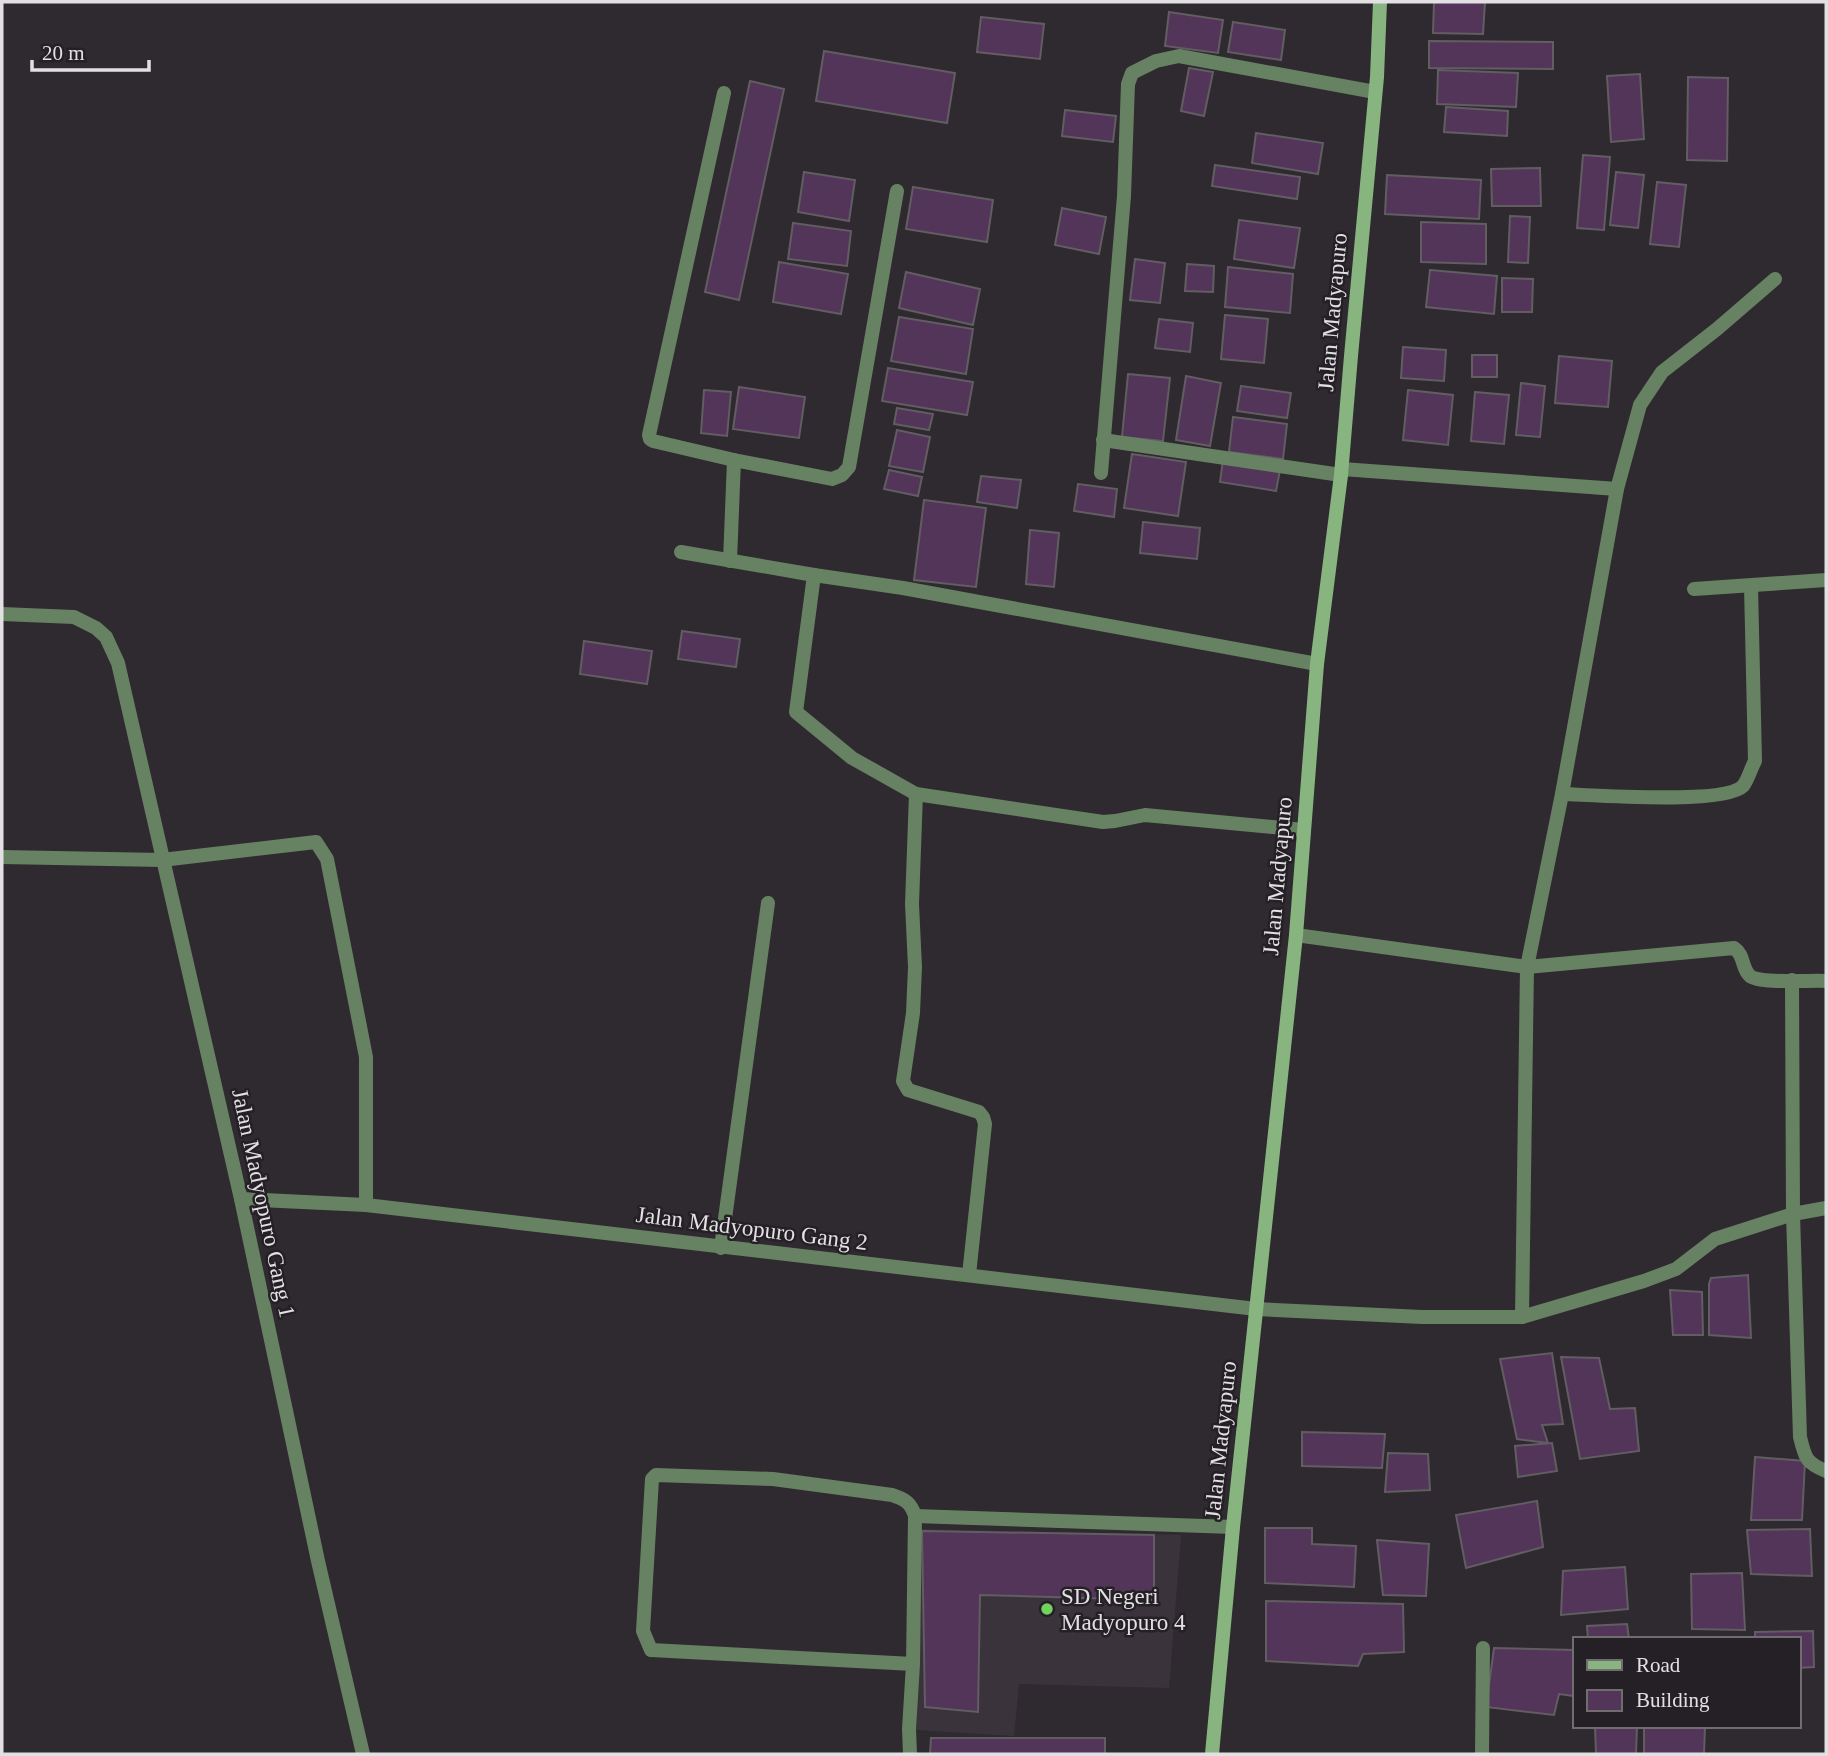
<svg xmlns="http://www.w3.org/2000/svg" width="1828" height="1756" viewBox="0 0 1828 1756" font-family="'Times New Roman',serif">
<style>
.built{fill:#3a333c}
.building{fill:#523558;stroke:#615d62;stroke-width:2}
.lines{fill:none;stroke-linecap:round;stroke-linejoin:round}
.street{stroke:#678262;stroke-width:14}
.secondary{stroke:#88b480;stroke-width:14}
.poi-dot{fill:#71d25e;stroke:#242025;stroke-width:2.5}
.labels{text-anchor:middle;stroke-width:5;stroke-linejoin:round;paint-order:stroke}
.street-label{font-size:23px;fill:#e3e0e4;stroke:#242025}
.poi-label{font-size:23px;fill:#e3e0e4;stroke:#242025;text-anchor:start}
</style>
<rect width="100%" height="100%" fill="#2e2a2f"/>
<path class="built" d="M 920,1529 L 1181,1535 L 1169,1688 L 1019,1684 L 1014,1736 L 916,1730 Z"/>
<g class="building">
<path d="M 1434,2 L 1485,2 L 1483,34 L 1433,33 Z"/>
<path d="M 1169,12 L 1223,20 L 1218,53 L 1165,46 Z"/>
<path d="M 981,17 L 1044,24 L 1040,59 L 977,52 Z"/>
<path d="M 1233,22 L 1285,30 L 1281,60 L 1228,52 Z"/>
<path d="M 1429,41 L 1553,42 L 1553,69 L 1429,68 Z"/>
<path d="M 824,51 L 955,73 L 947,123 L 816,101 Z"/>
<path d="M 1189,68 L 1213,72 L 1204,116 L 1181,111 Z"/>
<path d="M 1438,70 L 1518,73 L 1516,107 L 1437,104 Z"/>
<path d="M 1640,74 L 1644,139 L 1611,142 L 1607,76 Z"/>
<path d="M 1688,77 L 1728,78 L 1727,161 L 1687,160 Z"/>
<path d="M 750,81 L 784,89 L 739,300 L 705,292 Z"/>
<path d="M 1446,107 L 1508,111 L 1507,136 L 1444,132 Z"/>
<path d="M 1065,110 L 1116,116 L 1113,142 L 1062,136 Z"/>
<path d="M 1256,133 L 1323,143 L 1318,174 L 1252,163 Z"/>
<path d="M 1583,155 L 1610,157 L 1604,230 L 1577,228 Z"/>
<path d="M 1215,165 L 1300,177 L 1297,199 L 1212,186 Z"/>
<path d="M 1540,168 L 1541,206 L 1492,206 L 1491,169 Z"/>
<path d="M 804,172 L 855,180 L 849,221 L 798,212 Z"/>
<path d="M 1616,172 L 1644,175 L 1638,228 L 1610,225 Z"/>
<path d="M 1387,175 L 1481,180 L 1479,219 L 1385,214 Z"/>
<path d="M 1657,182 L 1686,185 L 1679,247 L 1650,244 Z"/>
<path d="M 913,187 L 993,200 L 987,242 L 906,229 Z"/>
<path d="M 1062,208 L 1106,217 L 1099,254 L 1055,245 Z"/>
<path d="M 1510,216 L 1530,217 L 1528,263 L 1508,262 Z"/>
<path d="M 1239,220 L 1300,228 L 1294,268 L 1234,259 Z"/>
<path d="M 1421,222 L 1486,224 L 1486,264 L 1421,262 Z"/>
<path d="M 793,223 L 851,231 L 847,266 L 788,259 Z"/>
<path d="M 1135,259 L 1165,263 L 1160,303 L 1130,300 Z"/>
<path d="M 779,262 L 848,274 L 841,314 L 773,302 Z"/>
<path d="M 1187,264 L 1214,266 L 1213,292 L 1185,291 Z"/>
<path d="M 1228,267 L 1293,274 L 1290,313 L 1225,307 Z"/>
<path d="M 1430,270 L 1497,276 L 1494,314 L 1426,307 Z"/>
<path d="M 906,272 L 980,289 L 973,325 L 899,308 Z"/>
<path d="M 1502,278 L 1533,279 L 1532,312 L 1502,312 Z"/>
<path d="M 1225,315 L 1268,319 L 1264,363 L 1221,359 Z"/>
<path d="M 899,317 L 973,329 L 966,374 L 891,361 Z"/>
<path d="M 1159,319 L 1193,323 L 1190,352 L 1155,348 Z"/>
<path d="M 1403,347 L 1446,350 L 1444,381 L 1401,378 Z"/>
<rect x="1472" y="355" width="25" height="22"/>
<path d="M 1559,356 L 1612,361 L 1608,407 L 1555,403 Z"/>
<path d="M 888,368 L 973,382 L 967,415 L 882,401 Z"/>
<path d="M 1128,374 L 1170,378 L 1163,441 L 1122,437 Z"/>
<path d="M 1186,376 L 1221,383 L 1210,446 L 1176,440 Z"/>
<path d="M 1521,383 L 1545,386 L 1540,437 L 1516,435 Z"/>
<path d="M 1241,386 L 1291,393 L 1287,418 L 1237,411 Z"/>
<path d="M 739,387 L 805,397 L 799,438 L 733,429 Z"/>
<path d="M 704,390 L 731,392 L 727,436 L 701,433 Z"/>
<path d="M 1408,390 L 1453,395 L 1448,445 L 1403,440 Z"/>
<path d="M 1475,392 L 1509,395 L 1504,444 L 1471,441 Z"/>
<path d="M 897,408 L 933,414 L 929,430 L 894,424 Z"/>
<path d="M 1233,417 L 1287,424 L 1283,459 L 1229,452 Z"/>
<path d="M 897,430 L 930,437 L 923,472 L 889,466 Z"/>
<path d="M 1132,454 L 1186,462 L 1178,516 L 1124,508 Z"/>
<path d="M 1223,460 L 1280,470 L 1276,491 L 1220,482 Z"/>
<path d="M 889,470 L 922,477 L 918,496 L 884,489 Z"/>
<path d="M 981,476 L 1021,480 L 1017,508 L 977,502 Z"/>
<path d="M 1078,484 L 1117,489 L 1114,517 L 1074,511 Z"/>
<path d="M 924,500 L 986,508 L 976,587 L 914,580 Z"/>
<path d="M 1143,522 L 1200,528 L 1197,559 L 1140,553 Z"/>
<path d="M 1030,530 L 1059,533 L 1054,587 L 1026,584 Z"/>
<path d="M 682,631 L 740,639 L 736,667 L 678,659 Z"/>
<path d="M 584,641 L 652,651 L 647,684 L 580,674 Z"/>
<path d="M 1748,1275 L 1751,1338 L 1709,1335 L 1709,1284 L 1711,1278 Z"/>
<path d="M 1670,1290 L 1702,1292 L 1703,1335 L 1673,1335 Z"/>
<path d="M 1552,1353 L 1563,1424 L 1542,1425 L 1548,1443 L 1517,1439 L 1500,1359 Z"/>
<path d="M 1561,1357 L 1599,1358 L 1610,1409 L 1635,1408 L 1639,1451 L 1580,1459 Z"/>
<path d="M 1302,1432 L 1385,1434 L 1382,1468 L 1302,1466 Z"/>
<path d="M 1552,1443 L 1557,1471 L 1518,1477 L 1515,1446 Z"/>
<path d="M 1388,1453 L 1428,1454 L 1430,1490 L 1385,1492 Z"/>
<path d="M 1755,1457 L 1805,1461 L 1802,1520 L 1751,1520 Z"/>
<path d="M 1537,1501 L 1543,1547 L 1466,1568 L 1456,1515 Z"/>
<path d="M 1265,1528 L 1312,1528 L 1312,1544 L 1356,1546 L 1354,1587 L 1265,1583 Z"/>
<path d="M 1810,1529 L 1812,1576 L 1751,1574 L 1747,1530 Z"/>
<path d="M 922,1531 L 1154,1535 L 1154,1600 L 980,1595 L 978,1712 L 925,1707 Z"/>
<path d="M 1377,1540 L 1429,1544 L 1426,1596 L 1383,1595 Z"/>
<path d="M 1625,1567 L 1628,1609 L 1561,1615 L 1563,1571 Z"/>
<path d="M 1742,1573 L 1745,1630 L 1692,1629 L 1691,1574 Z"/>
<path d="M 1266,1601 L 1403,1604 L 1404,1652 L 1363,1654 L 1358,1666 L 1266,1661 Z"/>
<path d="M 1627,1624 L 1629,1639 L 1588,1639 L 1587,1626 Z"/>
<path d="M 1813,1631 L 1814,1667 L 1798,1668 L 1798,1639 L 1755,1639 L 1755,1632 Z"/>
<path d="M 1494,1648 L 1574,1650 L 1574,1696 L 1559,1694 L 1554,1715 L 1486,1707 Z"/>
<path d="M 1595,1726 L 1637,1726 L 1636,1754 L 1596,1754 Z"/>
<path d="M 1644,1726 L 1705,1726 L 1704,1754 L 1644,1754 Z"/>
<path d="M 931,1738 L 1105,1738 L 1105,1754 L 930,1754 Z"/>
</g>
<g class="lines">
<g class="street">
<path d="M 724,93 L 649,435 L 650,439 L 653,441 L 734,460 L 730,561"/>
<path d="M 1103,440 L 1341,475"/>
<path d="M 734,460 L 832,479 L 842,475 L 849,467 L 897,191"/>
<path d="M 1342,469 L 1617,489"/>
<path d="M 1101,473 L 1124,196 L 1128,84 L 1132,73 L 1156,61 L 1179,56 L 1375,92"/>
<path d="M 681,552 L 814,575 L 903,588 L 1317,664"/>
<path d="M 814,575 L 796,712 L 852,758 L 916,794 L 1103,822 L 1115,821 L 1145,815 L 1304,830"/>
<path d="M 1694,589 L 1826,580"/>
<path d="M 2,614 L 74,617 L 96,628 L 106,637 L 118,663 L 241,1199 L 318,1561 L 363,1754"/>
<path d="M 916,794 L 912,904 L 915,967 L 913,1013 L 903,1081 L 908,1090 L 979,1112 L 983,1117 L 985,1124 L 969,1275"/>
<path d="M 1562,794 C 1593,795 1725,805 1743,786 C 1748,780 1751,768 1755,761 L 1751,586"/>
<path d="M 2,857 L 162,860 L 316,842 L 327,859 L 366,1057 L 366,1205"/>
<path d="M 1296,935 L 1527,967 L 1734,948 C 1745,955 1741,968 1750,976 C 1760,984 1811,980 1826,981"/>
<path d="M 1792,980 L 1793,1214 L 1800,1437 C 1805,1458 1806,1463 1826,1471"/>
<path d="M 241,1199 L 366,1205 L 1256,1309 L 1422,1317 L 1522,1317 L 1644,1281 L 1676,1269 L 1715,1239 L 1793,1214 L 1826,1208"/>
<path d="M 721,1248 L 768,903"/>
<path d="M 1522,1317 L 1527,967 L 1562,794 L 1617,489 L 1640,405 L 1662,372 L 1717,329 L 1775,279"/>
<path d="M 915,1516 L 1233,1527"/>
<path d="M 910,1754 L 909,1729 L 913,1664 L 915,1516 C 911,1503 905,1499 892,1495 L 773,1479 L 656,1475 L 652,1479 L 643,1631 L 651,1650 L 913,1664"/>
<path d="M 1482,1754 L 1483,1648"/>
</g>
<path class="secondary" d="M 1212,1754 L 1233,1527 L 1296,935 L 1317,664 L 1341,475 L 1351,356 L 1377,77 L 1380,2"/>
</g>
<circle class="poi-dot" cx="1047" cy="1609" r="7"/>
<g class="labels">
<g class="street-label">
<text transform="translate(1332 312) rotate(-85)" y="8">Jalan Madyapuro</text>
<text transform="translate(1277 876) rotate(-85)" y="8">Jalan Madyapuro</text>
<text transform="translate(264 1203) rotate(78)" y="8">Jalan Madyopuro Gang 1</text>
<text transform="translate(752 1228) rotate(7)" y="8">Jalan Madyopuro Gang 2</text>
<text transform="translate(1220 1440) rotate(-84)" y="8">Jalan Madyapuro</text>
</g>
<g class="poi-label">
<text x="1061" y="1604">SD Negeri<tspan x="1061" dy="26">Madyopuro 4</tspan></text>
</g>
</g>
<rect width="1828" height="1756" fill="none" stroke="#e3e0e4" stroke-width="7"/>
<rect x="1573" y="1637" width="228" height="91" fill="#242025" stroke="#706d71" stroke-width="2"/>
<rect x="1587" y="1660" width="35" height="10" fill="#88b480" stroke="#706d71" stroke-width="2"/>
<text x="1636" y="1672" font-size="21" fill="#e3e0e4">Road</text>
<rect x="1587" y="1690" width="35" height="21" fill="#523558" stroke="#706d71" stroke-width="2"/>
<text x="1636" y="1707" font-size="21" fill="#e3e0e4">Building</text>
<path d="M32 60v10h117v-10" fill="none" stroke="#e3e0e4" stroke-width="3.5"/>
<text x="42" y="60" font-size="21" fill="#e3e0e4" stroke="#242025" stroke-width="5" paint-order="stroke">20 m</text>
</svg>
